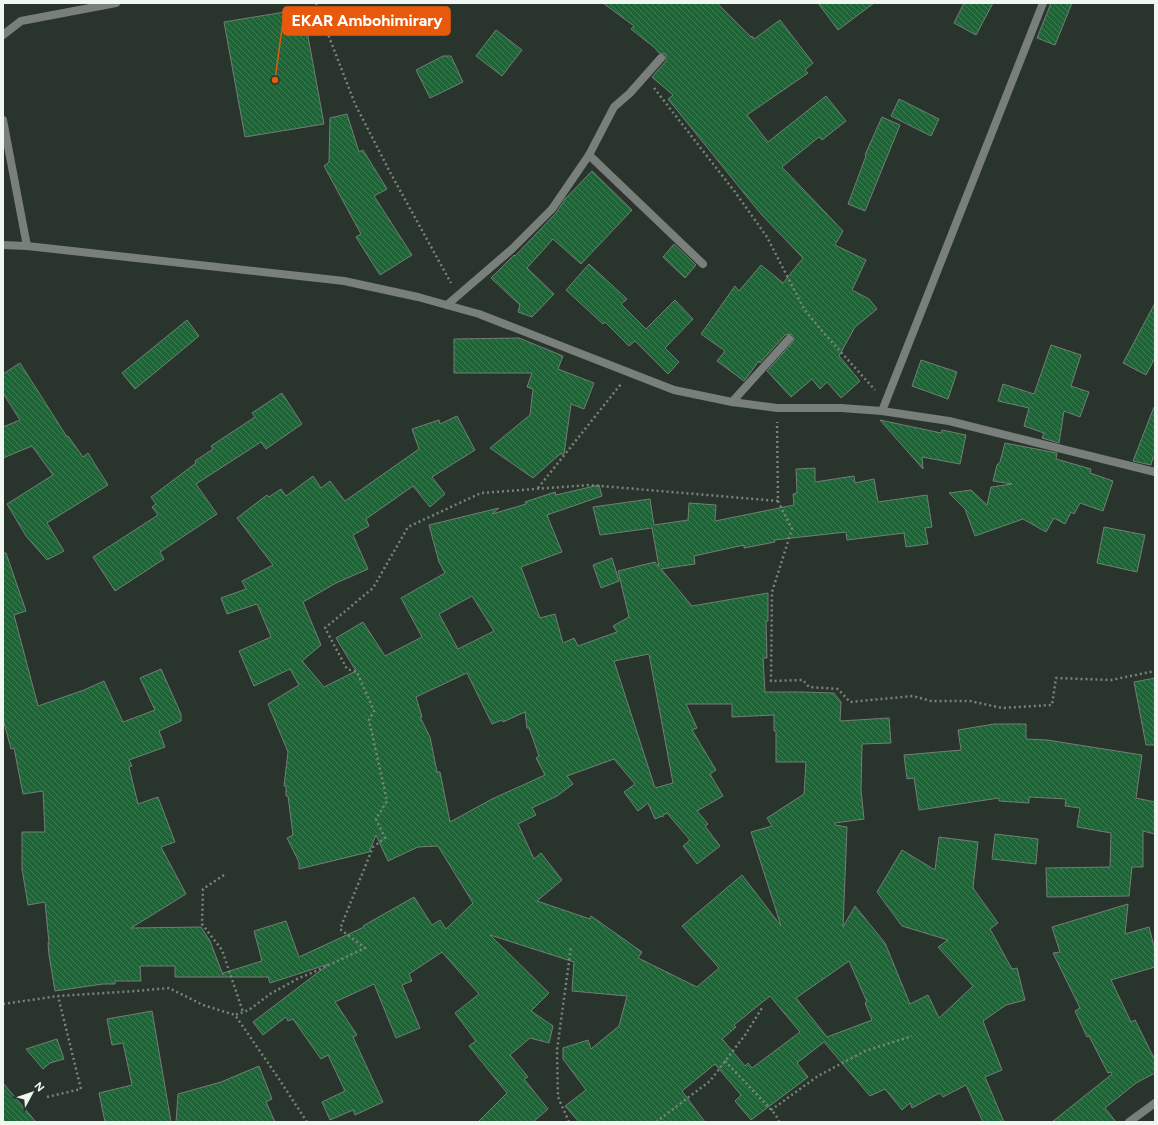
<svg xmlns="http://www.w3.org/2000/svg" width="1158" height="1125" viewBox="0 0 1158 1125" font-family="Figtree,sans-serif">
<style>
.building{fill:url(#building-back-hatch);stroke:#727e75;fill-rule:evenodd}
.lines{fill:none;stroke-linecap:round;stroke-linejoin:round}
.path{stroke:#7a837c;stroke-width:2.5;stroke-dasharray:2 3;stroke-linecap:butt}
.lane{stroke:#797f7b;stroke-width:8}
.street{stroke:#797f7b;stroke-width:8}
.leader{fill:none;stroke:#e8590c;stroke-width:1.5}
.callout-dot{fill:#e8590c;stroke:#29342c;stroke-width:1.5}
.callout{fill:#e8590c;stroke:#e8590c;stroke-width:1.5}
.callout-label{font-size:16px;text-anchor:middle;font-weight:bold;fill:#fff}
</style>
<defs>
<pattern id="building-back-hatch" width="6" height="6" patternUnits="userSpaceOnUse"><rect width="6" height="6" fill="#1d6537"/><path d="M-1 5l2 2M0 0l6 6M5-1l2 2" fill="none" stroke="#3e7c54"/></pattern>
</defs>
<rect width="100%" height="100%" fill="#29342c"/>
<g class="building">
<path d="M 603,3 L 717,3 L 751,37 L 752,36 L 754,39 L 780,20 L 813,63 L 805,70 L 808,73 L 747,115 L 768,142 L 826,96 L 846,121 L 822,140 L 819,137 L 782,167 L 843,231 L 835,245 L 866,260 L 852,290 L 869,299 L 877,309 L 855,327 L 839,356 L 860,381 L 841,398 L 827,382 L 820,389 L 812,379 L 791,397 L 767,371 L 793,342 L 794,338 L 791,334 L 785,335 L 760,363 L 759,361 L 744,381 L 717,361 L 725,351 L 701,334 L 735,286 L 739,291 L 761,265 L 783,283 L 803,258 L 761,214 L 668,99 L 673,95 L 652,77 L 666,61 L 666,57 L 665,54 L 659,53 L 655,48 L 631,29 L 634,26 Z"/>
<path d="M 818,3 L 874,3 L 838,30 Z"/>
<path d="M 964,3 L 993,3 L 976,35 L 954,23 Z"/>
<path d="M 1051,3 L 1072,3 L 1055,45 L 1037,38 Z"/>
<path d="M 303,9 L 324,124 L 245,137 L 224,22 Z"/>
<path d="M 496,30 L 522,50 L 502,76 L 476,56 Z"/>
<path d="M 443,56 L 451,56 L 463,82 L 430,98 L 416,70 Z"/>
<path d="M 899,99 L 939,119 L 931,136 L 891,116 Z"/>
<path d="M 347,114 L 359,152 L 363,150 L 387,189 L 374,196 L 412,255 L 380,275 L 356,237 L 361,234 L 324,166 L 329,162 L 330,118 Z"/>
<path d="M 882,117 L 900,125 L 865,211 L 848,204 L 866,156 L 865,155 Z"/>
<path d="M 592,171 L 632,210 L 581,264 L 553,239 L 527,268 L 554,294 L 532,317 L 518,312 L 520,305 L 491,278 L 514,255 L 515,256 L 556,213 L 565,199 Z"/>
<path d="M 674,244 L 696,265 L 685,278 L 663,257 Z"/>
<path d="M 589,264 L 627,299 L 621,304 L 646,329 L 675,300 L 693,319 L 665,348 L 679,362 L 668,374 L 635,341 L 629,346 L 605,322 L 603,324 L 566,290 Z"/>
<path d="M 1155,303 L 1155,358 L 1146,375 L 1123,363 Z"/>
<path d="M 187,320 L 199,336 L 135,389 L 122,373 Z"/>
<path d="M 519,338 L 563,356 L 558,369 L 594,383 L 584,409 L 571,404 L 564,454 L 560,454 L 533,478 L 490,448 L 530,415 L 533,389 L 527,387 L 532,373 L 454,373 L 454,339 Z"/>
<path d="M 1051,345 L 1081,355 L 1071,386 L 1089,392 L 1080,417 L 1064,411 L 1059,443 L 1042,438 L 1044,433 L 1024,426 L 1029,408 L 998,401 L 1003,384 L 1034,394 Z"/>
<path d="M 921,360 L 957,372 L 948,399 L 912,386 Z"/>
<path d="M 20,363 L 67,437 L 68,436 L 83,457 L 88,453 L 108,485 L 47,523 L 64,551 L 47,560 L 26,536 L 7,504 L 53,475 L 32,446 L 3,458 L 3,427 L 20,420 L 3,393 L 3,374 Z"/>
<path d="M 282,393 L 302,424 L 266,449 L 261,442 L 196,484 L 217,514 L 160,552 L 164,559 L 115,591 L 93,557 L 158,515 L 152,507 L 156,504 L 151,497 L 196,463 L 195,461 L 213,449 L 211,446 L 255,417 L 252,413 Z"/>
<path d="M 1154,407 L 1155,407 L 1155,459 L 1153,458 L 1151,465 L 1133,461 Z"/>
<path d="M 457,416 L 475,450 L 432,477 L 445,494 L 430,507 L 413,486 L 366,519 L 369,526 L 353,535 L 368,569 L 336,583 L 303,602 L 321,645 L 302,661 L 324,687 L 356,671 L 336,638 L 363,622 L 385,656 L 422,637 L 401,598 L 445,573 L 439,562 L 429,525 L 499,508 L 492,514 L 526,504 L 525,502 L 555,492 L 556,495 L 599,485 L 602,496 L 547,515 L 562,552 L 521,567 L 540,618 L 555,614 L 563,643 L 574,638 L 578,646 L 617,632 L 613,626 L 629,617 L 618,571 L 655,562 L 659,567 L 652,528 L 600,535 L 593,507 L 650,499 L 654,525 L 688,520 L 689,503 L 716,505 L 715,521 L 794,505 L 793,494 L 797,493 L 796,469 L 815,468 L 815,482 L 854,476 L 855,483 L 874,479 L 878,502 L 927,495 L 932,527 L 925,528 L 928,544 L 906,547 L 904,533 L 847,540 L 846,532 L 774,540 L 775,542 L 744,548 L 744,545 L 694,556 L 695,564 L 661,569 L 692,606 L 768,593 L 768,621 L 766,621 L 767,658 L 763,658 L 765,692 L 802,692 L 834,693 L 841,702 L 840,721 L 889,718 L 891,743 L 862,744 L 861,790 L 864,819 L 835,823 L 835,825 L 847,827 L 843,927 L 855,906 L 885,943 L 910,1004 L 928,995 L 939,1018 L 973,986 L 938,947 L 948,940 L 902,926 L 877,892 L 902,850 L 935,870 L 939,837 L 978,842 L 973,888 L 998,923 L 990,929 L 1012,969 L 1017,968 L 1025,1000 L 1006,1005 L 983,1021 L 1002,1070 L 985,1077 L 1004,1122 L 983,1122 L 966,1085 L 943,1097 L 940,1093 L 912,1108 L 910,1103 L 902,1110 L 885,1089 L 870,1096 L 824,1042 L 797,1063 L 808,1077 L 751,1120 L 735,1101 L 741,1095 L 715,1064 L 682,1091 L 705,1122 L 579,1122 L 565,1106 L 586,1090 L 563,1059 L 563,1048 L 588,1040 L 591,1049 L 619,1026 L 627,996 L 572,991 L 574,962 L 490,935 L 549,993 L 531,1011 L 553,1026 L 549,1043 L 530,1038 L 510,1055 L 528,1077 L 524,1079 L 548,1109 L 533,1122 L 478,1122 L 507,1093 L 469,1046 L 476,1041 L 455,1013 L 479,994 L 442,952 L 409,974 L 412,981 L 402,985 L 420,1028 L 396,1038 L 374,984 L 335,1002 L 357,1035 L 353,1037 L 383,1102 L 355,1115 L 353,1110 L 330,1120 L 322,1102 L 345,1091 L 328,1055 L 321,1059 L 293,1019 L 288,1021 L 286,1017 L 263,1035 L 253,1022 L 329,964 L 270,983 L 268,977 L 175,977 L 175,966 L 140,966 L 141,981 L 115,981 L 115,984 L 103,984 L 55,991 L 49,955 L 48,943 L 49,943 L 45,902 L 28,905 L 22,869 L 22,832 L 45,832 L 43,791 L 23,794 L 14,748 L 11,749 L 3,719 L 3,553 L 6,553 L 26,611 L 14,615 L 38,706 L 84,690 L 104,681 L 123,722 L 155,710 L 140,678 L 161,669 L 181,714 L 181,721 L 159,731 L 165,747 L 129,760 L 132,766 L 129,767 L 138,804 L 158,797 L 175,842 L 161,847 L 186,894 L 131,928 L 201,927 L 210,941 L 223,975 L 223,973 L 262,961 L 254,931 L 286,921 L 299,957 L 364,927 L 363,926 L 414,897 L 432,925 L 440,920 L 446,929 L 473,903 L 438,846 L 418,847 L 388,861 L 376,835 L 369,852 L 299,869 L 299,862 L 287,838 L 293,835 L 288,796 L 286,796 L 286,786 L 284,786 L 288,752 L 268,704 L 299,685 L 290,669 L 254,686 L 239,651 L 271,637 L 257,604 L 227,614 L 221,598 L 246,589 L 242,581 L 273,565 L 237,518 L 267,495 L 269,497 L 281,489 L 286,496 L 313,476 L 321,488 L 330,481 L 345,501 L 419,449 L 412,429 L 439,420 L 440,424 ZM 472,596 L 494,631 L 458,649 L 439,614 ZM 649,654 L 673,783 L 655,788 L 614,661 ZM 467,673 L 492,724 L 502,720 L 503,722 L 525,712 L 527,728 L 529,728 L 539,756 L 536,758 L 545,775 L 492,799 L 450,822 L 440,772 L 437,772 L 430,737 L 420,717 L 422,717 L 416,697 ZM 686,704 L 732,704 L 732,717 L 774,715 L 774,731 L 776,731 L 776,762 L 806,762 L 804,794 L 767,818 L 772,826 L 751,832 L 781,926 L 742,875 L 682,926 L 719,968 L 697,987 L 638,958 L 642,952 L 591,916 L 590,919 L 537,901 L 562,880 L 541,853 L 534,859 L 518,824 L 536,815 L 532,808 L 557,796 L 573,784 L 567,776 L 614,759 L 635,784 L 624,792 L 638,811 L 648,803 L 655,819 L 662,816 L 663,817 L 663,815 L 667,813 L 690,840 L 683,846 L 697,864 L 720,846 L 705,826 L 708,824 L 697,811 L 723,796 L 710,774 L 716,770 L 692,730 L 697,728 ZM 849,961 L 867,1002 L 865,1003 L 872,1020 L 827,1037 L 796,998 ZM 770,996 L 800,1032 L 752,1068 L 748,1063 L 745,1066 L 722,1039 L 736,1027 L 734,1025 Z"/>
<path d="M 880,420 L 941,433 L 942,430 L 966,435 L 960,464 L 922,457 L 923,469 Z"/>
<path d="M 1005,443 L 1057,453 L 1056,459 L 1091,469 L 1090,473 L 1113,481 L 1103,511 L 1080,503 L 1074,514 L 1071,512 L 1065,524 L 1054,518 L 1046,532 L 1023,519 L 975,536 L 965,509 L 949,493 L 971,490 L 987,505 L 991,487 L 1012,484 L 993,481 L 997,465 L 1000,462 Z"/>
<path d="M 1104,527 L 1145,535 L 1137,572 L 1097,563 Z"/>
<path d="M 612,558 L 619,581 L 601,588 L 593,565 Z"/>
<path d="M 1155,678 L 1155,745 L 1146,745 L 1134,682 Z"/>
<path d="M 994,724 L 1026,724 L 1026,739 L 1047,740 L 1142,755 L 1136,798 L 1155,802 L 1155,834 L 1143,831 L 1143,867 L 1132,867 L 1129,896 L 1047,897 L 1046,868 L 1110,867 L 1111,833 L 1077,827 L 1080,808 L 1065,806 L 1066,799 L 1029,797 L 1029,803 L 999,801 L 999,798 L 919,810 L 914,778 L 907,779 L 904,755 L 961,750 L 958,730 Z"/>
<path d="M 995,834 L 1038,839 L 1036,864 L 992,859 Z"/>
<path d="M 1128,904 L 1125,934 L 1149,927 L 1155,950 L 1155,967 L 1111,980 L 1131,1022 L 1135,1020 L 1155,1060 L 1155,1073 L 1136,1083 L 1105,1108 L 1116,1122 L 1052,1122 L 1112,1074 L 1111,1072 L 1108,1073 L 1089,1036 L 1087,1037 L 1075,1011 L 1080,1008 L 1053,953 L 1060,952 L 1052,927 Z"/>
<path d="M 152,1011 L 171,1122 L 105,1122 L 99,1093 L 132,1085 L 123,1043 L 112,1045 L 107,1019 Z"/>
<path d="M 57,1039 L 64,1059 L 50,1063 L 43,1069 L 26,1049 Z"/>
<path d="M 259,1066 L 272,1099 L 266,1102 L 275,1122 L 176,1122 L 178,1094 L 221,1082 Z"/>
<path d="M 3,1083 L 36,1122 L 3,1122 Z"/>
</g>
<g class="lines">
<g class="path">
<path d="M 316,3 L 355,104 L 391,174 L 451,283"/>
<path d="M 654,88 L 735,192 L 767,237 L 804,309 L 822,331 L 875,390"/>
<path d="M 538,488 L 621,384"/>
<path d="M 778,501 L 792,529 L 772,592 L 771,681 L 803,680 L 809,687 L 838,689 L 850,702 L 913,696 L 931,701 L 970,701 L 1002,708 L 1052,705 L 1056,678 L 1111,680 L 1155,671"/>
<path d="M 224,875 L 203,889 L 202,924 L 222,950 L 243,1012"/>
<path d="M 3,1004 L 58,996 L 136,991 L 169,988 L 203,1005 L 235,1015"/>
<path d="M 725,1061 L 776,1115 L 779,1122"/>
<path d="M 47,1097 L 81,1089 L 58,996"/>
<path d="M 771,1110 L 818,1076 L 865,1051 L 912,1036"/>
<path d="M 307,1122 L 277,1076 L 235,1015 L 249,1010 L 270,994 L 299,978 L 314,972 L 365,948 L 340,929 L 373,847 L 385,838 L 376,819 L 387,801 L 369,720 L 374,711 L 357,672 L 347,669 L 325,628 L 373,588 L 408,527 L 481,493 L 589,485 L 778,501 L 777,422"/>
<path d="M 569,1122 L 558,1097 L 557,1050 L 571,947"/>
<path d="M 656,1122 L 710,1081 L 745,1035 L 762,1008"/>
</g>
<path class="lane" d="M 1129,1122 L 1155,1103"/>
<g class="street">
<path d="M 3,35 L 21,21 L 116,3"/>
<path d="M 3,120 L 27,246"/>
<path d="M 589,155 L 703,264"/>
<path d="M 3,245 L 27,246 L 344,281 L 418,297 L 479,314 L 674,390 L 732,402 L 777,408 L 841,408 L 882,411 L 949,421 L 1155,472"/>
<path d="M 447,305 L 512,249 L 552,209 L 589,155 L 614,107 L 630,93 L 661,58"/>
<path d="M 732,402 L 789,339"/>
<path d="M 882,411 L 1043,3"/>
</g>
</g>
<path class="leader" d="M275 80L283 21"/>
<circle class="callout-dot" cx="275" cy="80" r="4"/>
<rect class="callout" x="283" y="7" width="167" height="28" rx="4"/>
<g class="callout-label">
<text x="367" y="26">EKAR Ambohimirary</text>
</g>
<rect width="1158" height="1125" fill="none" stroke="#f0f7f1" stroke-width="8"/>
<g transform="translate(32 1093) rotate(50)" stroke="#29342c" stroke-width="3" paint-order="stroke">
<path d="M0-3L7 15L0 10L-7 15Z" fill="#f0f7f1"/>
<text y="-6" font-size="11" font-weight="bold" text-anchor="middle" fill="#f0f7f1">N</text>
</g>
</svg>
